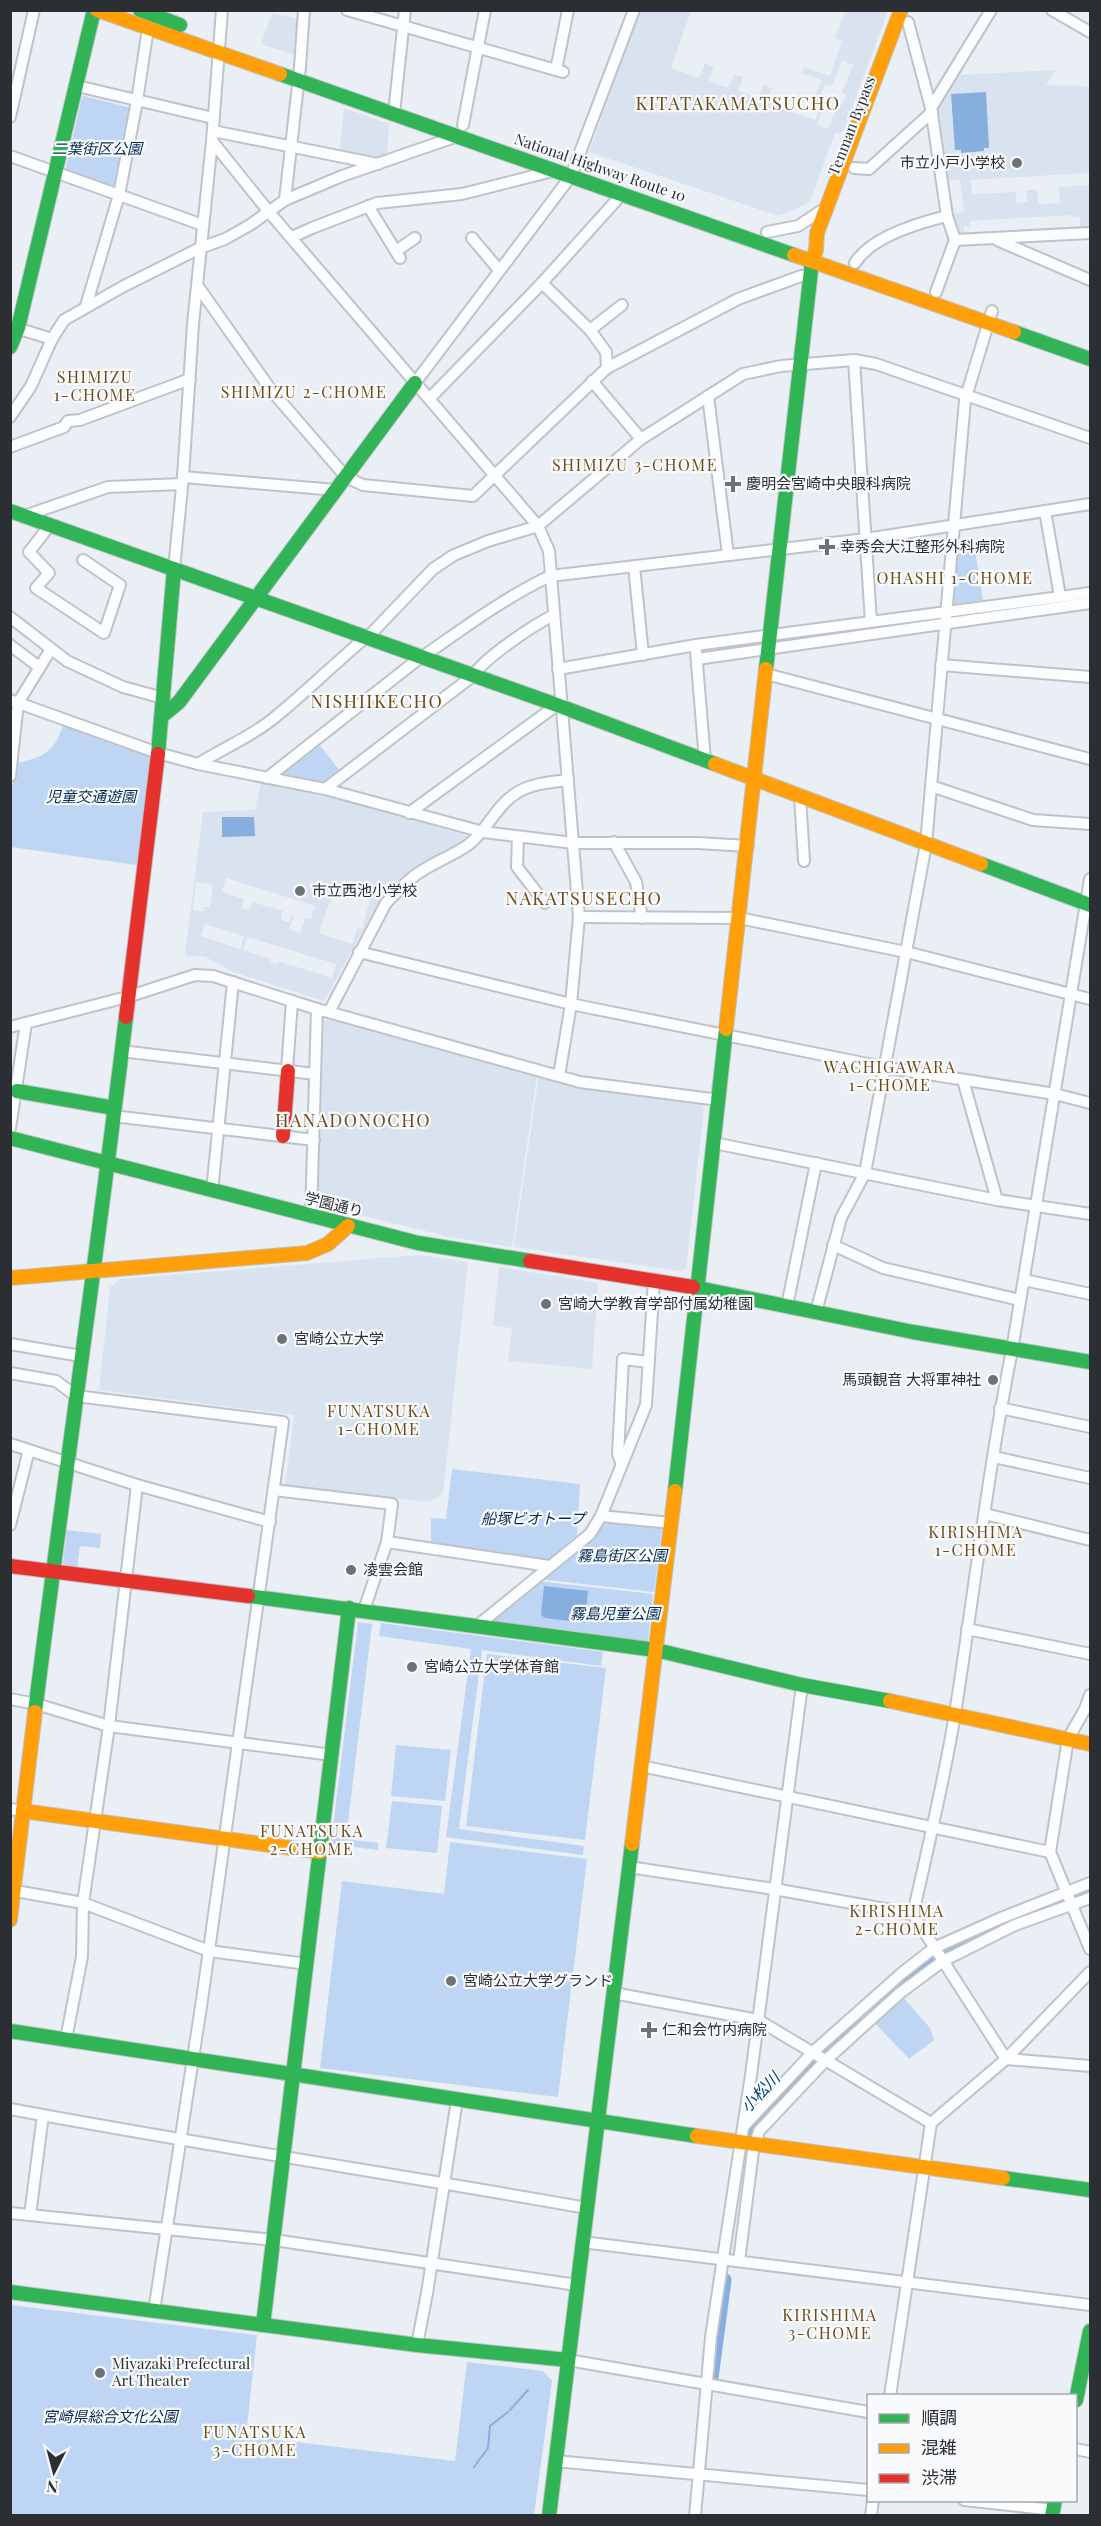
<svg xmlns="http://www.w3.org/2000/svg" width="1101" height="2526" viewBox="0 0 1101 2526" font-family="'Playfair Display','Noto Sans JP',serif">
<style>
.built{fill:#d9e3f0;fill-rule:evenodd}
.green{fill:#bed6f4}
.water{fill:#86aede}
.lines{fill:none;stroke-linecap:round;stroke-linejoin:round}
.stream{stroke:#86aede;stroke-width:2}
.river{stroke:#86aede;stroke-width:15}
.street-casing{stroke:#bfc3c8;stroke-width:14}
.fast-casing{stroke:#bfc3c8;stroke-width:16}
.slow-casing{stroke:#bfc3c8;stroke-width:16}
.jam-casing{stroke:#bfc3c8;stroke-width:16}
.street{stroke:#fcfdfe;stroke-width:10}
.fast{stroke:#30b455;stroke-width:14}
.slow{stroke:#ff9f0a;stroke-width:14}
.jam{stroke:#e5322d;stroke-width:14}
.poi-dot{fill:#6e7278;stroke:#f8fafc;stroke-width:2}
.labels{text-anchor:middle;stroke-width:4.5;stroke-linejoin:round;paint-order:stroke}
.street-label{font-size:15px;fill:#2b2f34;stroke:#f8fafc}
.park-label{font-size:15px;font-style:italic;fill:#032a54;stroke:#f8fafc}
.poi-label{font-size:15px;fill:#2b2f34;stroke:#f8fafc;text-anchor:start}
.neighbourhood-label{font-size:16px;letter-spacing:1.5px;fill:#6c4b17;stroke:#f8fafc}
.water-label{font-size:16px;font-style:italic;fill:#03407c;stroke:#f8fafc}
.quarter-label{font-size:18px;letter-spacing:1.5px;fill:#6c4b17;stroke:#f8fafc}
</style>
<rect width="100%" height="100%" fill="#e9eff5"/>
<g class="built">
<path d="M 640,10 L 691,11 L 671,68 L 699,78 L 705,63 L 714,67 L 709,81 L 728,88 L 734,74 L 743,77 L 738,91 L 758,98 L 763,85 L 772,88 L 767,103 L 815,120 L 822,104 L 814,100 L 822,80 L 802,73 L 804,67 L 830,76 L 842,41 L 835,38 L 845,11 L 888,11 L 843,132 L 835,133 L 810,202 L 779,216 L 589,152 ZM 842,60 L 853,65 L 842,93 L 846,95 L 842,105 L 838,104 L 828,129 L 817,125 L 826,102 L 819,99 L 825,84 L 832,86 Z"/>
<path d="M 272,13 L 298,19 L 295,55 L 261,44 Z"/>
<path d="M 1056,70 L 1046,85 L 1090,86 L 1090,228 L 961,236 L 950,216 L 938,110 L 956,75 ZM 1089,173 L 1089,185 L 1059,187 L 1060,203 L 1039,204 L 1037,190 L 1026,190 L 1027,202 L 1017,203 L 1016,192 L 972,194 L 971,180 ZM 960,179 L 964,212 L 952,214 L 947,181 ZM 1073,215 L 1074,217 L 1080,217 L 1080,226 L 964,233 L 964,227 L 970,226 L 970,221 Z"/>
<path d="M 344,108 L 389,124 L 387,157 L 378,161 L 339,154 Z"/>
<path d="M 261,782 L 316,792 L 471,837 L 410,869 L 379,902 L 324,1001 L 233,972 L 204,956 L 187,957 L 185,954 L 203,812 L 255,810 ZM 226,878 L 315,906 L 311,919 L 305,918 L 300,933 L 289,929 L 294,915 L 292,914 L 289,922 L 281,920 L 283,911 L 252,902 L 250,910 L 242,908 L 244,899 L 222,892 ZM 196,882 L 213,885 L 210,907 L 204,907 L 204,911 L 193,910 ZM 336,883 L 342,885 L 340,890 L 370,900 L 362,929 L 357,928 L 352,944 L 319,933 ZM 205,924 L 244,936 L 240,949 L 201,936 ZM 247,937 L 336,964 L 332,978 L 278,961 L 277,964 L 270,962 L 271,959 L 243,950 Z"/>
<path d="M 327,1019 L 537,1075 L 512,1247 L 450,1237 L 323,1206 L 318,1203 L 324,1022 Z"/>
<path d="M 539,1075 L 580,1088 L 702,1104 L 704,1108 L 686,1269 L 682,1271 L 514,1247 Z"/>
<path d="M 419,1255 L 468,1262 L 443,1494 L 428,1502 L 285,1487 L 294,1415 L 99,1390 L 110,1287 L 121,1279 Z"/>
<path d="M 499,1267 L 598,1283 L 592,1369 L 508,1361 L 512,1328 L 493,1326 Z"/>
</g>
<g class="green">
<path d="M 84,96 L 132,108 L 115,187 L 67,170 L 66,167 L 82,97 Z"/>
<path d="M 975,550 L 983,600 L 954,604 L 951,602 L 955,555 Z"/>
<path d="M 64,723 L 157,757 L 143,866 L 11,847 L 10,805 L 15,764 C 45,756 54,753 64,723 Z"/>
<path d="M 319,744 L 340,771 L 322,784 L 279,776 L 279,773 Z"/>
<path d="M 452,1469 L 580,1484 L 577,1535 L 545,1563 L 431,1546 L 431,1518 L 446,1519 Z"/>
<path d="M 603,1522 L 662,1527 L 654,1592 L 539,1579 Z"/>
<path d="M 67,1530 L 101,1534 L 100,1548 L 80,1546 L 77,1568 L 67,1567 L 63,1563 Z"/>
<path d="M 537,1581 L 653,1594 L 648,1640 L 645,1643 L 492,1624 L 490,1619 Z"/>
<path d="M 358,1622 L 372,1624 L 346,1839 L 378,1843 L 378,1850 L 331,1844 Z"/>
<path d="M 381,1623 L 603,1652 L 601,1666 L 482,1650 L 459,1829 L 584,1846 L 583,1855 L 446,1837 L 471,1649 L 379,1636 Z"/>
<path d="M 487,1654 L 606,1668 L 585,1840 L 466,1826 Z"/>
<path d="M 396,1745 L 451,1750 L 445,1801 L 391,1796 Z"/>
<path d="M 392,1801 L 442,1806 L 437,1853 L 386,1848 Z"/>
<path d="M 450,1842 L 587,1859 L 558,2097 L 320,2068 L 342,1881 L 444,1894 Z"/>
<path d="M 901,1995 L 930,2028 L 934,2040 L 909,2059 L 872,2020 Z"/>
<path d="M 11,2305 L 257,2335 L 246,2436 L 455,2461 L 467,2362 L 543,2371 L 552,2381 L 534,2515 L 11,2515 Z"/>
</g>
<g class="water">
<path d="M 986,92 L 989,148 L 984,148 L 984,151 L 961,153 L 961,150 L 955,150 L 951,94 Z"/>
<path d="M 254,817 L 255,836 L 222,837 L 222,817 Z"/>
<path d="M 544,1586 L 588,1591 L 585,1623 L 545,1618 L 541,1615 Z"/>
</g>
<g class="lines">
<g class="stream">
<path d="M 510,2410 L 528,2390"/>
<path d="M 474,2467 L 488,2448 L 490,2426 L 508,2412"/>
</g>
<g class="river">
<path d="M 873,2004 L 920,1966 L 953,1947 L 1005,1921 L 1090,1890"/>
<path d="M 743,2149 L 746,2133 L 764,2118 L 855,2020"/>
<path d="M 711,2378 L 724,2280"/>
</g>
<defs>
<g id="street">
<path d="M 347,10 L 563,72"/>
<path d="M 1052,10 L 1090,32"/>
<path d="M 908,22 L 931,108 L 947,216 L 955,240 L 936,292"/>
<path d="M 556,70 L 568,10"/>
<path d="M 77,86 L 213,118"/>
<path d="M 931,108 L 991,10"/>
<path d="M 394,113 L 405,10"/>
<path d="M 10,117 L 34,10"/>
<path d="M 463,125 L 485,10"/>
<path d="M 213,131 L 378,164"/>
<path d="M 212,141 L 269,212 L 538,526 L 549,551 L 579,917 L 571,1004 L 559,1076"/>
<path d="M 10,156 L 203,225"/>
<path d="M 854,168 L 869,169 L 932,112"/>
<path d="M 285,200 L 300,67 L 304,10"/>
<path d="M 368,206 L 400,258"/>
<path d="M 767,232 L 798,226 L 824,209"/>
<path d="M 292,237 L 312,228 L 377,203 L 462,194 L 549,172"/>
<path d="M 472,238 L 499,270"/>
<path d="M 955,240 L 1090,233"/>
<path d="M 997,240 L 1090,280"/>
<path d="M 396,251 L 415,238"/>
<path d="M 855,263 C 871,237 918,223 947,216"/>
<path d="M 542,283 L 590,330 L 606,352 L 607,368"/>
<path d="M 197,285 L 271,390 L 346,477 L 363,485 L 473,496 L 607,368 L 738,299 L 801,276 L 810,276"/>
<path d="M 86,306 L 119,195 L 137,101 L 148,28"/>
<path d="M 10,326 L 52,339"/>
<path d="M 590,330 L 622,305"/>
<path d="M 854,360 L 871,622"/>
<path d="M 592,381 L 641,439"/>
<path d="M 415,383 L 571,176 L 634,10"/>
<path d="M 708,396 L 728,555"/>
<path d="M 430,398 L 542,283 L 622,194"/>
<path d="M 10,417 L 31,386 L 52,339 L 64,320 L 124,286 L 200,248 L 225,239 L 250,225 L 285,200 L 342,176 L 455,137"/>
<path d="M 10,447 L 64,427 L 68,421 L 80,420 L 190,379"/>
<path d="M 183,477 L 336,490"/>
<path d="M 1045,511 L 1060,596"/>
<path d="M 24,516 L 108,487 L 182,484"/>
<path d="M 50,525 L 29,552 L 49,573 L 36,588 L 104,633 L 120,585 L 83,560"/>
<path d="M 634,566 L 643,655"/>
<path d="M 174,569 L 183,477 L 193,324 L 212,141 L 222,10"/>
<path d="M 10,617 L 67,661 L 123,687 L 163,698"/>
<path d="M 367,638 L 433,569 L 454,555 L 488,541 L 538,526 L 641,439 L 743,374 L 781,366 L 854,360 L 876,364 L 1090,438"/>
<path d="M 10,645 L 39,667"/>
<path d="M 696,652 L 705,760"/>
<path d="M 422,657 C 464,628 504,598 550,576 L 866,539 L 1090,504"/>
<path d="M 697,659 L 1090,603"/>
<path d="M 941,665 L 1090,677"/>
<path d="M 558,669 L 696,645 L 1090,593"/>
<path d="M 766,674 L 1090,759"/>
<path d="M 10,700 L 158,753 L 198,764 L 325,789 L 483,832 L 573,843 L 698,843 L 748,846"/>
<path d="M 198,764 C 223,748 251,737 274,718 C 305,693 334,664 365,638"/>
<path d="M 10,776 L 18,703 L 51,649"/>
<path d="M 267,778 L 421,657"/>
<path d="M 931,786 L 1033,820 L 1090,824"/>
<path d="M 325,789 L 474,675 C 484,658 535,624 554,615"/>
<path d="M 800,796 L 804,861"/>
<path d="M 409,813 L 557,705"/>
<path d="M 518,837 L 517,867 L 545,903"/>
<path d="M 614,842 L 636,882 L 642,918"/>
<path d="M 579,917 L 739,918 L 906,952 L 1090,999"/>
<path d="M 359,952 L 571,1004 L 883,1067 L 1055,1094 L 1090,1103"/>
<path d="M 329,1012 L 386,903 C 395,894 403,885 413,877 C 429,864 451,857 468,845 C 487,831 495,807 515,794 C 529,784 550,782 568,780"/>
<path d="M 10,1027 L 127,997 L 195,975 L 213,976 L 317,1009 L 580,1082 L 719,1100"/>
<path d="M 121,1051 L 315,1074"/>
<path d="M 287,1070 L 292,1001"/>
<path d="M 963,1080 L 997,1200"/>
<path d="M 113,1116 L 314,1140"/>
<path d="M 10,1128 L 26,1023"/>
<path d="M 714,1143 L 997,1200 L 1090,1214"/>
<path d="M 212,1191 L 233,982"/>
<path d="M 311,1217 L 317,1009"/>
<path d="M 833,1245 L 883,1268 L 1020,1300"/>
<path d="M 1024,1280 L 1090,1294"/>
<path d="M 787,1306 L 816,1163"/>
<path d="M 816,1312 L 841,1218 L 865,1173 L 926,844 L 965,400 L 992,311"/>
<path d="M 10,1344 L 81,1356"/>
<path d="M 10,1373 L 56,1381 L 76,1396 L 283,1422 L 202,2000 L 154,2311"/>
<path d="M 1000,1408 L 1090,1427"/>
<path d="M 10,1444 L 137,1485 L 270,1522"/>
<path d="M 994,1457 L 1090,1478"/>
<path d="M 621,1462 L 618,1454 L 623,1359 L 649,1362"/>
<path d="M 274,1490 L 392,1504 L 387,1542 L 364,1610"/>
<path d="M 985,1514 L 1090,1540"/>
<path d="M 601,1516 L 646,1405 L 654,1280"/>
<path d="M 10,1525 L 29,1450"/>
<path d="M 387,1542 L 549,1566"/>
<path d="M 477,1626 L 590,1534 L 601,1516 L 671,1523"/>
<path d="M 967,1629 L 1090,1654"/>
<path d="M 1090,1695 L 1085,1709 L 1068,1739 L 1050,1852 L 1090,1949"/>
<path d="M 10,1699 L 36,1704 L 109,1726 L 332,1755"/>
<path d="M 641,1766 L 1050,1852"/>
<path d="M 10,1809 L 23,1811"/>
<path d="M 629,1867 L 774,1889 L 913,1914"/>
<path d="M 10,1890 L 83,1903 L 209,1951 L 307,1964"/>
<path d="M 613,1993 L 758,2020 L 931,2123"/>
<path d="M 66,2039 L 82,1957 L 83,1903 L 109,1726 L 137,1485"/>
<path d="M 1006,2059 L 913,1914 C 928,1847 944,1781 955,1714 C 974,1593 988,1470 1012,1350 L 1090,879"/>
<path d="M 1006,2059 L 1090,2066"/>
<path d="M 10,2109 C 202,2145 395,2174 587,2208"/>
<path d="M 743,2127 L 813,2052 L 902,1973 L 934,1948 L 1001,1918 L 1090,1883"/>
<path d="M 10,2213 L 274,2240 L 577,2285"/>
<path d="M 30,2215 L 43,2115"/>
<path d="M 582,2242 L 1090,2305"/>
<path d="M 739,2261 L 753,2151 L 759,2131 L 826,2060 L 900,1993 L 943,1961 L 1015,1925 L 1090,1898"/>
<path d="M 417,2345 L 427,2293 L 457,2100"/>
<path d="M 568,2360 L 868,2412"/>
<path d="M 890,2396 L 931,2123 L 1006,2059 L 1090,1972"/>
<path d="M 1076,2449 L 1090,2452"/>
<path d="M 555,2461 L 868,2490"/>
<path d="M 964,2500 L 1053,2510"/>
<path d="M 695,2516 L 711,2337 L 751,2075 L 802,1685"/>
<path d="M 871,2516 L 873,2500"/>
</g>
<g id="fast">
<path d="M 140,10 L 180,25"/>
<path d="M 280,74 L 794,255"/>
<path d="M 1014,332 L 1090,359"/>
<path d="M 10,347 L 18,328 L 94,10"/>
<path d="M 10,511 L 557,705 L 715,764"/>
<path d="M 766,669 L 812,261"/>
<path d="M 162,716 L 179,702 L 415,383"/>
<path d="M 158,754 L 174,569"/>
<path d="M 981,864 L 1090,905"/>
<path d="M 17,1091 L 114,1108"/>
<path d="M 10,1138 L 418,1243 L 530,1261"/>
<path d="M 693,1287 L 913,1332 L 1090,1362"/>
<path d="M 675,1491 L 726,1029"/>
<path d="M 248,1596 L 656,1650 L 802,1685 L 890,1701"/>
<path d="M 35,1712 C 64,1480 98,1249 126,1017"/>
<path d="M 10,2031 L 697,2136"/>
<path d="M 1003,2178 L 1090,2190"/>
<path d="M 10,2292 L 417,2345 L 568,2360"/>
<path d="M 263,2325 L 349,1608"/>
<path d="M 1076,2400 L 1090,2331"/>
<path d="M 549,2516 L 632,1844"/>
<path d="M 1052,2516 L 1055,2500"/>
</g>
<g id="slow">
<path d="M 97,10 L 280,74"/>
<path d="M 794,255 L 1014,332"/>
<path d="M 812,261 L 816,250 L 817,233 L 901,10"/>
<path d="M 715,764 L 981,864"/>
<path d="M 726,1029 L 766,669"/>
<path d="M 10,1278 L 307,1253 L 328,1244 L 348,1226"/>
<path d="M 890,1701 L 1090,1744"/>
<path d="M 23,1811 L 320,1852"/>
<path d="M 632,1844 L 675,1491"/>
<path d="M 10,1920 L 35,1712"/>
<path d="M 697,2136 L 1003,2178"/>
</g>
<g id="jam">
<path d="M 126,1017 L 158,754"/>
<path d="M 283,1136 L 288,1071"/>
<path d="M 530,1261 L 693,1287"/>
<path d="M 10,1566 L 248,1596"/>
</g>
</defs>
<use href="#street" class="street-casing"/>
<use href="#fast" class="fast-casing"/>
<use href="#slow" class="slow-casing"/>
<use href="#jam" class="jam-casing"/>
<use href="#street" class="street"/>
<use href="#fast" class="fast"/>
<use href="#slow" class="slow"/>
<use href="#jam" class="jam"/>
</g>
<g class="poi-dot">
<circle cx="1017" cy="163" r="6"/>
<path d="M730 475h6v6h6v6h-6v6h-6v-6h-6v-6h6z"/>
<path d="M824 538h6v6h6v6h-6v6h-6v-6h-6v-6h6z"/>
<circle cx="300" cy="891" r="6"/>
<circle cx="546" cy="1304" r="6"/>
<circle cx="282" cy="1339" r="6"/>
<circle cx="993" cy="1380" r="6"/>
<circle cx="351" cy="1570" r="6"/>
<circle cx="412" cy="1667" r="6"/>
<circle cx="451" cy="1981" r="6"/>
<path d="M646 2021h6v6h6v6h-6v6h-6v-6h-6v-6h6z"/>
<circle cx="100" cy="2373" r="6"/>
</g>
<g class="labels">
<g class="street-label">
<text transform="translate(852 126) rotate(-69)" y="5">Tenman Bypass</text>
<text transform="translate(600 168) rotate(19)" y="5">National Highway Route 10</text>
<text transform="translate(334 1205) rotate(14)" y="5">学園通り</text>
</g>
<g class="park-label">
<text x="97" y="154">二葉街区公園</text>
<text x="91" y="802">児童交通遊園</text>
<text x="533" y="1524">船塚ビオトープ</text>
<text x="622" y="1561">霧島街区公園</text>
<text x="615" y="1619">霧島児童公園</text>
<text x="110" y="2422">宮崎県総合文化公園</text>
</g>
<g class="poi-label">
<text x="1005" y="168" text-anchor="end">市立小戸小学校</text>
<text x="746" y="489">慶明会宮崎中央眼科病院</text>
<text x="840" y="552">幸秀会大江整形外科病院</text>
<text x="312" y="896">市立西池小学校</text>
<text x="558" y="1309">宮崎大学教育学部付属幼稚園</text>
<text x="294" y="1344">宮崎公立大学</text>
<text x="981" y="1385" text-anchor="end">馬頭観音 大将軍神社</text>
<text x="363" y="1575">凌雲会館</text>
<text x="424" y="1672">宮崎公立大学体育館</text>
<text x="463" y="1986">宮崎公立大学グランド</text>
<text x="662" y="2035">仁和会竹内病院</text>
<text x="112" y="2369">Miyazaki Prefectural<tspan x="112" dy="17">Art Theater</tspan></text>
</g>
<g class="neighbourhood-label">
<text x="95" y="383">SHIMIZU<tspan x="95" dy="18">1-CHOME</tspan></text>
<text x="304" y="398">SHIMIZU 2-CHOME</text>
<text x="635" y="471">SHIMIZU 3-CHOME</text>
<text x="955" y="584">OHASHI 1-CHOME</text>
<text x="890" y="1073">WACHIGAWARA<tspan x="890" dy="18">1-CHOME</tspan></text>
<text x="379" y="1417">FUNATSUKA<tspan x="379" dy="18">1-CHOME</tspan></text>
<text x="976" y="1538">KIRISHIMA<tspan x="976" dy="18">1-CHOME</tspan></text>
<text x="312" y="1837">FUNATSUKA<tspan x="312" dy="18">2-CHOME</tspan></text>
<text x="897" y="1917">KIRISHIMA<tspan x="897" dy="18">2-CHOME</tspan></text>
<text x="830" y="2321">KIRISHIMA<tspan x="830" dy="18">3-CHOME</tspan></text>
<text x="255" y="2438">FUNATSUKA<tspan x="255" dy="18">3-CHOME</tspan></text>
</g>
<g class="water-label">
<text transform="translate(760 2092) rotate(-46)" y="6">小松川</text>
</g>
<g class="quarter-label">
<text x="738" y="110">KITATAKAMATSUCHO</text>
<text x="377" y="708">NISHIIKECHO</text>
<text x="584" y="905">NAKATSUSECHO</text>
<text x="353" y="1127">HANADONOCHO</text>
</g>
</g>
<rect width="1101" height="2526" fill="none" stroke="#2b2f34" stroke-width="24"/>
<rect x="867" y="2394" width="210" height="108" fill="#f8fafc" stroke="#a6a9ac" stroke-width="1.5"/>
<rect x="879" y="2414" width="30" height="9" fill="#30b455" stroke="#a6a9ac" stroke-width="1.5"/>
<text x="921" y="2424" font-size="18" fill="#2b2f34">順調</text>
<rect x="879" y="2444" width="30" height="9" fill="#ff9f0a" stroke="#a6a9ac" stroke-width="1.5"/>
<text x="921" y="2454" font-size="18" fill="#2b2f34">混雑</text>
<rect x="879" y="2474" width="30" height="9" fill="#e5322d" stroke="#a6a9ac" stroke-width="1.5"/>
<text x="921" y="2484" font-size="18" fill="#2b2f34">渋滞</text>
<g transform="translate(54 2472) rotate(186)" stroke="#f8fafc" stroke-width="4.5" paint-order="stroke">
<path d="M0-4.5L10 22L0 15L-10 22Z" fill="#2b2f34"/>
<text y="-9" font-size="16" font-weight="bold" text-anchor="middle" fill="#2b2f34">N</text>
</g>
</svg>
